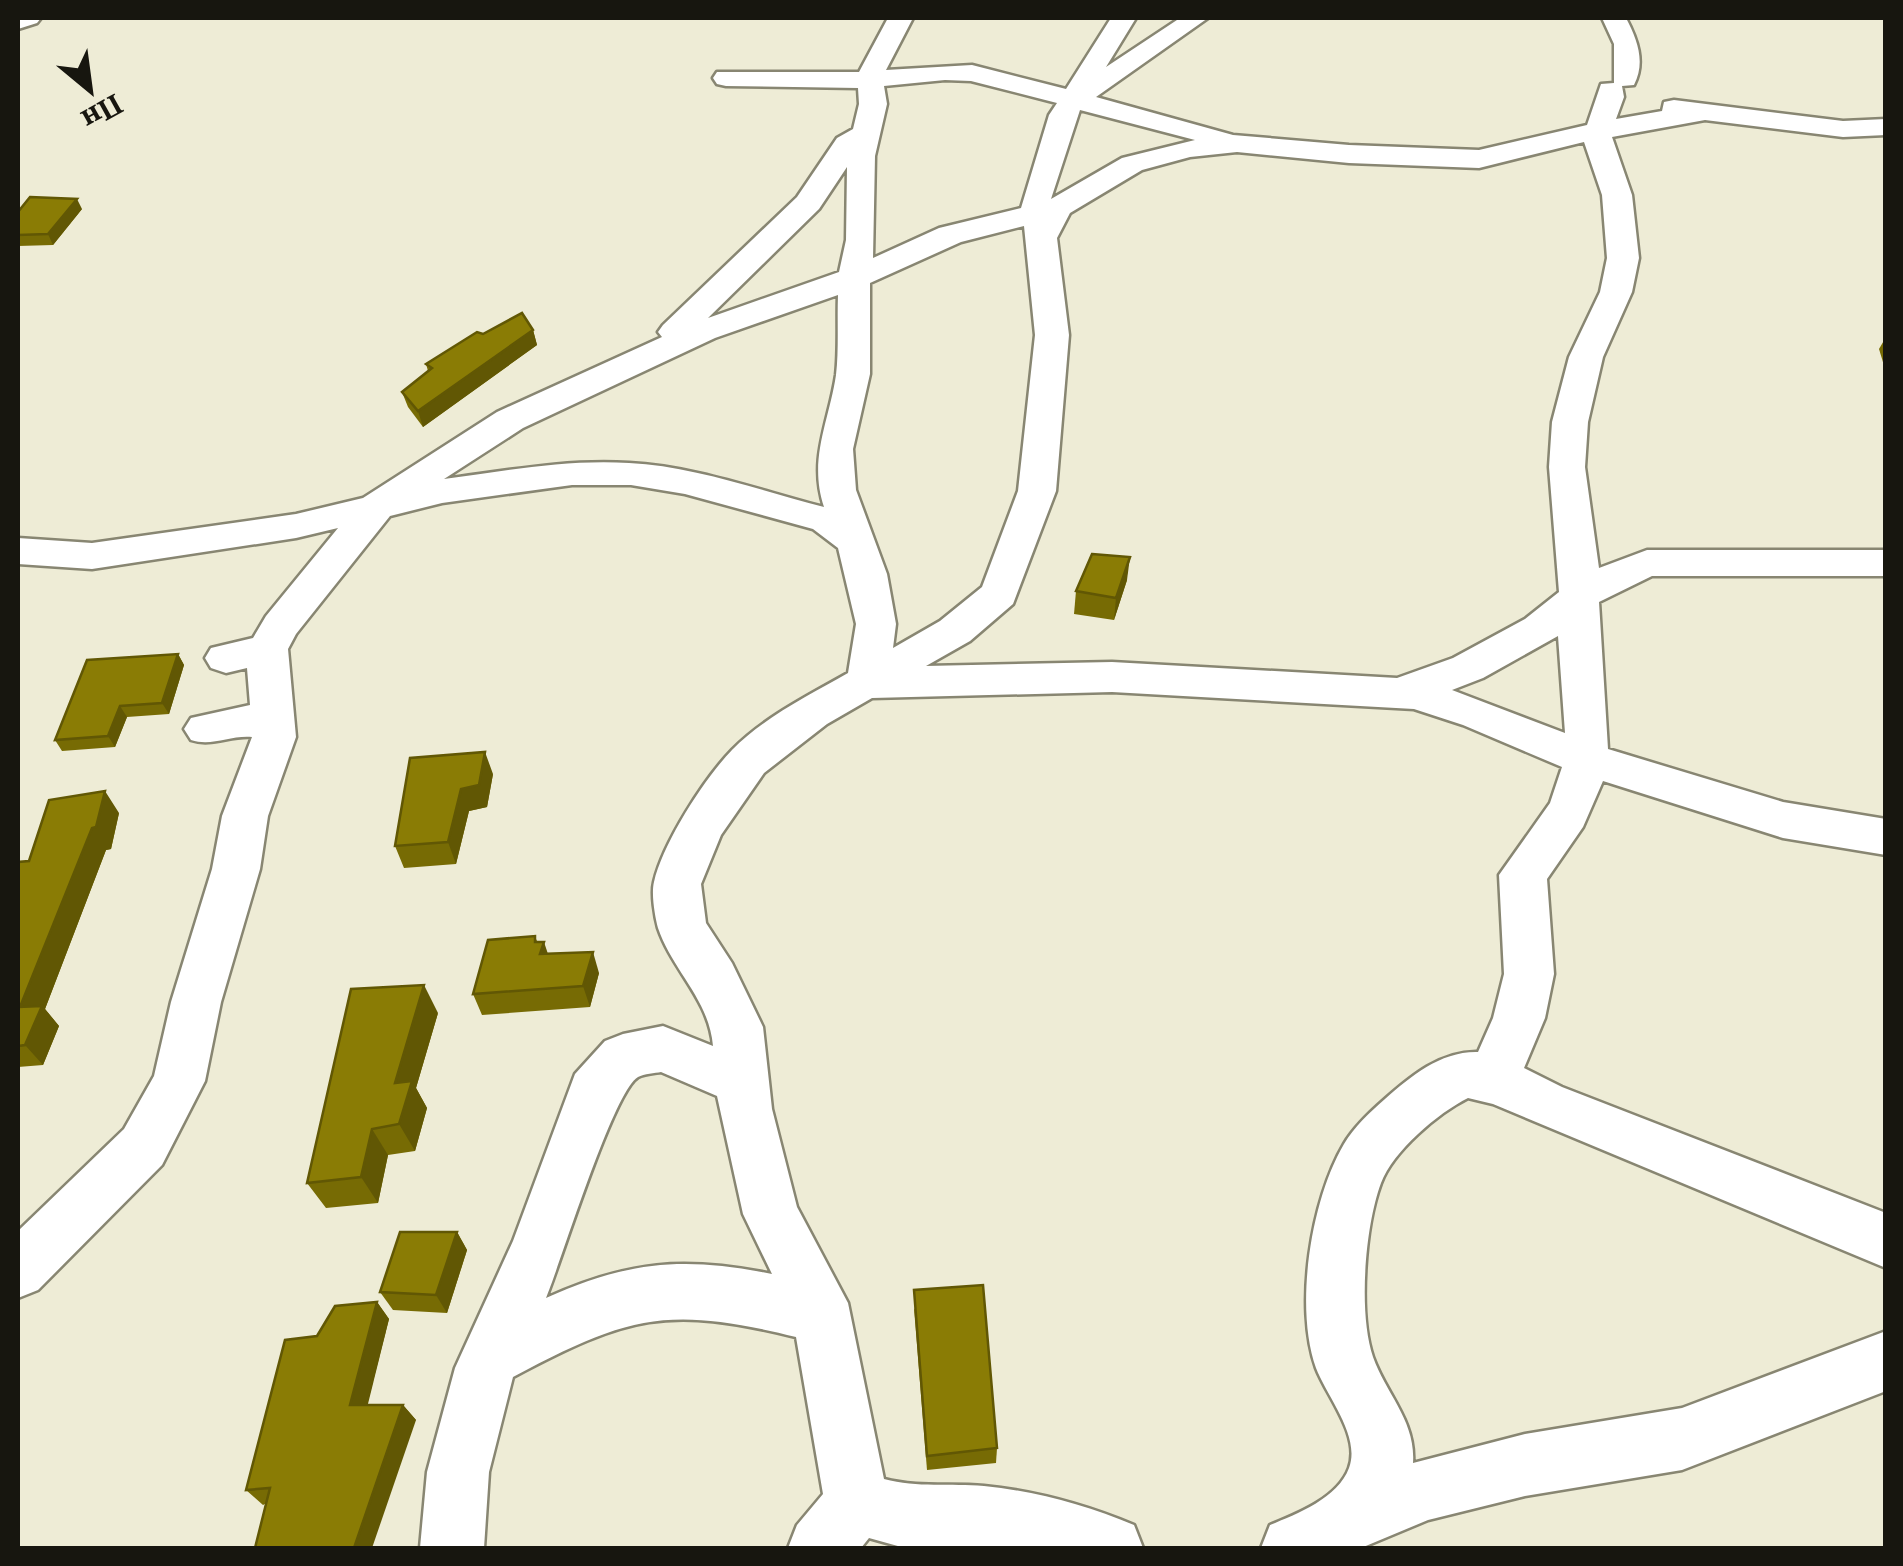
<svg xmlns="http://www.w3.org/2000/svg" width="1903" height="1566" viewBox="0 0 1903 1566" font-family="'Noto Serif',serif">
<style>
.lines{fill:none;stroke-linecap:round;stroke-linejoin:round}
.street-casing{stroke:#888672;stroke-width:5}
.street{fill:#fff;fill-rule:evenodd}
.wall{fill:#776b04}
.shaded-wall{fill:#615704}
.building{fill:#8a7c05;stroke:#615704;stroke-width:2.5}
</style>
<rect width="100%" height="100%" fill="#eeecd6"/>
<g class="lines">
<defs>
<g id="street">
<path d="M 18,18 L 41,18 L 37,23 L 18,29 Z"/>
<path d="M 888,18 L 913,18 L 886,70 L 972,65 L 1066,89 L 1111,18 L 1136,18 L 1106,67 L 1180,18 L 1208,18 L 1096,97 L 1233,135 L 1349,145 L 1479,150 L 1587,125 L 1601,84 L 1614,83 L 1614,44 L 1602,18 L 1626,18 C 1637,39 1646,62 1634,85 L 1622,86 L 1624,97 L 1616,119 L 1662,111 L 1664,102 L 1674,100 L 1843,121 L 1886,119 L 1886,135 L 1843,137 L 1705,120 L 1612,137 L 1632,195 L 1639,258 L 1632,292 L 1603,357 L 1588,422 L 1585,467 L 1599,568 L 1647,550 L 1886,550 L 1886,576 L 1652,576 L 1599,602 L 1608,749 L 1783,802 L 1886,819 L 1886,855 L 1783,838 L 1603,781 L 1583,827 L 1547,879 L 1554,974 L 1545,1018 L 1524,1068 L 1562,1087 L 1886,1213 L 1886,1268 L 1493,1104 L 1468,1098 C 1438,1113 1393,1151 1381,1183 C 1365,1226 1358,1313 1373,1357 C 1386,1394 1416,1421 1413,1463 L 1525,1434 L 1682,1408 L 1886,1331 L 1886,1391 L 1682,1470 L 1525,1496 L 1428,1520 L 1361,1548 L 1261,1548 L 1270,1525 C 1297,1514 1338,1498 1349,1468 C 1361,1436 1327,1397 1316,1368 C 1294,1307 1311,1200 1344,1144 C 1354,1127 1370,1112 1385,1099 C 1411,1076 1441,1051 1478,1052 L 1493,1018 L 1504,974 L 1499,875 L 1550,803 L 1562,767 L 1463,725 L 1414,709 L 1112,692 L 872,698 L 827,724 L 764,773 L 721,835 L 701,884 L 706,923 L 732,963 L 763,1027 L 772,1109 L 797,1207 L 848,1303 L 884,1479 C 918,1488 950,1483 984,1486 C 1035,1491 1086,1505 1134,1525 L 1143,1548 L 905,1548 L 869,1538 L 861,1548 L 788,1548 L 797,1525 L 823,1494 L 796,1337 C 666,1305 628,1316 513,1377 L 489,1472 L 484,1548 L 420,1548 L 427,1472 L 455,1368 L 513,1241 L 575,1074 L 605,1041 L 623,1034 L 663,1026 L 713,1046 C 709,999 672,970 658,928 C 655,917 651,894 654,882 C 663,843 704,779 732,750 C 763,718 809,695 848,673 L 856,624 L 838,548 L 813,529 L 685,494 L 631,485 L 572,485 L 442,503 L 390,516 L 296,634 L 288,649 L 296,737 L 268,816 L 260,869 L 221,1002 L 205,1081 L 162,1165 L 38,1290 L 18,1298 L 18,1231 L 124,1129 L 154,1076 L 171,1002 L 212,869 L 222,816 L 252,737 C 230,735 212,747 191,740 L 184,729 L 191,718 L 250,705 L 247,668 L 226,673 L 211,668 L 205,658 L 211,648 L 253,638 L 266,616 L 338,528 L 296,538 L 92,569 L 18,564 L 18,538 L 92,543 L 296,514 L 363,498 L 497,412 L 662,337 L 658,332 L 663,325 L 797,197 L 837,138 L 853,129 L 859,104 L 858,88 L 726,86 L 717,84 L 713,78 L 717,72 L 859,72 ZM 945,80 L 971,81 L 1057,103 L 1049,115 L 1021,208 L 939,228 L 873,258 L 875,156 L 887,104 L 884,86 ZM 1080,110 L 1195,140 L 1122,158 L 1051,199 ZM 1584,142 L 1602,195 L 1607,258 L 1600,292 L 1569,357 L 1552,422 L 1549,467 L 1559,592 L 1525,619 L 1453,658 L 1397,678 L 1112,662 L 926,666 L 970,641 L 1013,604 L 1056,491 L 1069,335 L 1057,238 L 1070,213 L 1142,170 L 1190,157 L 1237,152 L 1349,163 L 1479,168 ZM 847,167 L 846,240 L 839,272 L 708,318 L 819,209 ZM 1024,226 L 1035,335 L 1018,491 L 982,587 L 940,621 L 893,648 L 896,624 L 887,574 L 856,490 L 853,449 L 870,374 L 870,283 L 961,242 ZM 838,295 C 837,321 839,349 836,375 C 829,422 808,459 824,507 C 761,491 694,466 629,463 C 567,459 505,471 444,479 L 523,428 L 715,338 ZM 1558,636 L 1565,733 L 1452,690 L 1483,678 ZM 661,1072 L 717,1096 L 743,1214 L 772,1274 C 684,1256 628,1261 546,1298 C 562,1259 613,1092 638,1077 C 644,1074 655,1073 661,1072 Z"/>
</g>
</defs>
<use href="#street" class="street-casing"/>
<use href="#street" class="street"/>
</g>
<g class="wall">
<path d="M 82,209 L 53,245 L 18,246 L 18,212 Z"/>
<path d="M 533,330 L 537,345 L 423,427 L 408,407 L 402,392 L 428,371 L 426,364 L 483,334 Z"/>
<path d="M 1886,337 L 1886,372 L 1879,349 Z"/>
<path d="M 1127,580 L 1114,620 L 1074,614 L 1076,591 Z"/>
<path d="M 178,654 L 184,665 L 169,714 L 127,717 L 115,747 L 62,751 L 55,740 Z"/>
<path d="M 493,774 L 487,807 L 469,811 L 456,864 L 404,868 L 395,846 Z"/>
<path d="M 119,813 L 111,849 L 106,850 L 45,1009 L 59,1026 L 43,1065 L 18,1067 L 18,864 L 29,861 Z"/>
<path d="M 535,936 L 537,942 L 548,954 L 599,973 L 590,1007 L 482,1015 L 473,994 Z"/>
<path d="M 438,1013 L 416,1088 L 427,1108 L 415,1151 L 388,1155 L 378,1203 L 326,1208 L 307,1183 Z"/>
<path d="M 457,1232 L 467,1250 L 447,1313 L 393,1310 L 380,1292 Z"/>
<path d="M 377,1302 L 389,1319 L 367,1405 L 403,1405 L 416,1420 L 263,1505 L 246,1490 L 317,1336 Z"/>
<path d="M 914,1308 L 997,1448 L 996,1463 L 927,1470 Z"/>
</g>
<g class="shaded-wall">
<path d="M 77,199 L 82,209 L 53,245 L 48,234 Z"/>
<path d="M 533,330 L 537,345 L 423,427 L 418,411 Z"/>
<path d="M 1130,557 L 1127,580 L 1114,620 L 1116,598 Z"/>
<path d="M 178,654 L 184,665 L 169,714 L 162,703 Z"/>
<path d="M 120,706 L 127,717 L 115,747 L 108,736 Z"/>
<path d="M 485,752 L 493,774 L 487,807 L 469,811 L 456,864 L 448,842 L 461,789 Z"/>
<path d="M 105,791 L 119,813 L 111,849 L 106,850 L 45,1009 L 59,1026 L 43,1065 L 25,1045 L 20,1007 Z"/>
<path d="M 535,936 L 540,952 L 544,942 L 551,963 L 547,975 L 535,942 Z"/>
<path d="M 593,952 L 599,973 L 590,1007 L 583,986 Z"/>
<path d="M 424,985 L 438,1013 L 416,1088 L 427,1108 L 415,1151 L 399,1124 L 395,1083 Z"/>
<path d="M 372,1129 L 388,1155 L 378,1203 L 361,1177 Z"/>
<path d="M 457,1232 L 467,1250 L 447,1313 L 436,1295 Z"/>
<path d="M 377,1302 L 389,1319 L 364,1420 L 350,1405 Z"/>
<path d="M 403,1405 L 416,1420 L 372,1548 L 354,1548 Z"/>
</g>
<g class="building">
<path d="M 30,197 L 77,199 L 48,234 L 18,235 L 18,212 Z"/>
<path d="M 522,313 L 533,330 L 418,411 L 402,392 L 432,368 L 426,364 L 477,332 L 483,334 Z"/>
<path d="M 1092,554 L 1130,557 L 1116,598 L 1076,591 Z"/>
<path d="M 178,654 L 162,703 L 120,706 L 108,736 L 55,740 L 87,660 Z"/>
<path d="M 485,752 L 479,785 L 461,789 L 448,842 L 395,846 L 410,758 Z"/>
<path d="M 105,791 L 96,827 L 92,828 L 20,1007 L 42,1006 L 25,1045 L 18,1046 L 18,862 L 29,861 L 49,800 Z"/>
<path d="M 535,936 L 535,942 L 544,942 L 540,954 L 593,952 L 583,986 L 473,994 L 488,940 Z"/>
<path d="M 424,985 L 395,1083 L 412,1081 L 399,1124 L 372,1129 L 361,1177 L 307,1183 L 351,989 Z"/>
<path d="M 400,1232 L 457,1232 L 436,1295 L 380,1292 Z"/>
<path d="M 983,1285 L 997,1448 L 927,1456 L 914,1290 Z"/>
<path d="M 377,1302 L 350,1405 L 403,1405 L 354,1548 L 255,1548 L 270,1488 L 246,1490 L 285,1340 L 317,1336 L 335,1306 Z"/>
</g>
<rect width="1903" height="1566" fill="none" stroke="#17160f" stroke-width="40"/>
<g transform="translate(90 90) rotate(151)" stroke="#eeecd6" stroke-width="8" paint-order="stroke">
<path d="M0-8L18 38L0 25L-18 38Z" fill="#17160f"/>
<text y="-15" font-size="28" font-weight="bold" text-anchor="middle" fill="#17160f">Пн</text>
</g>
</svg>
